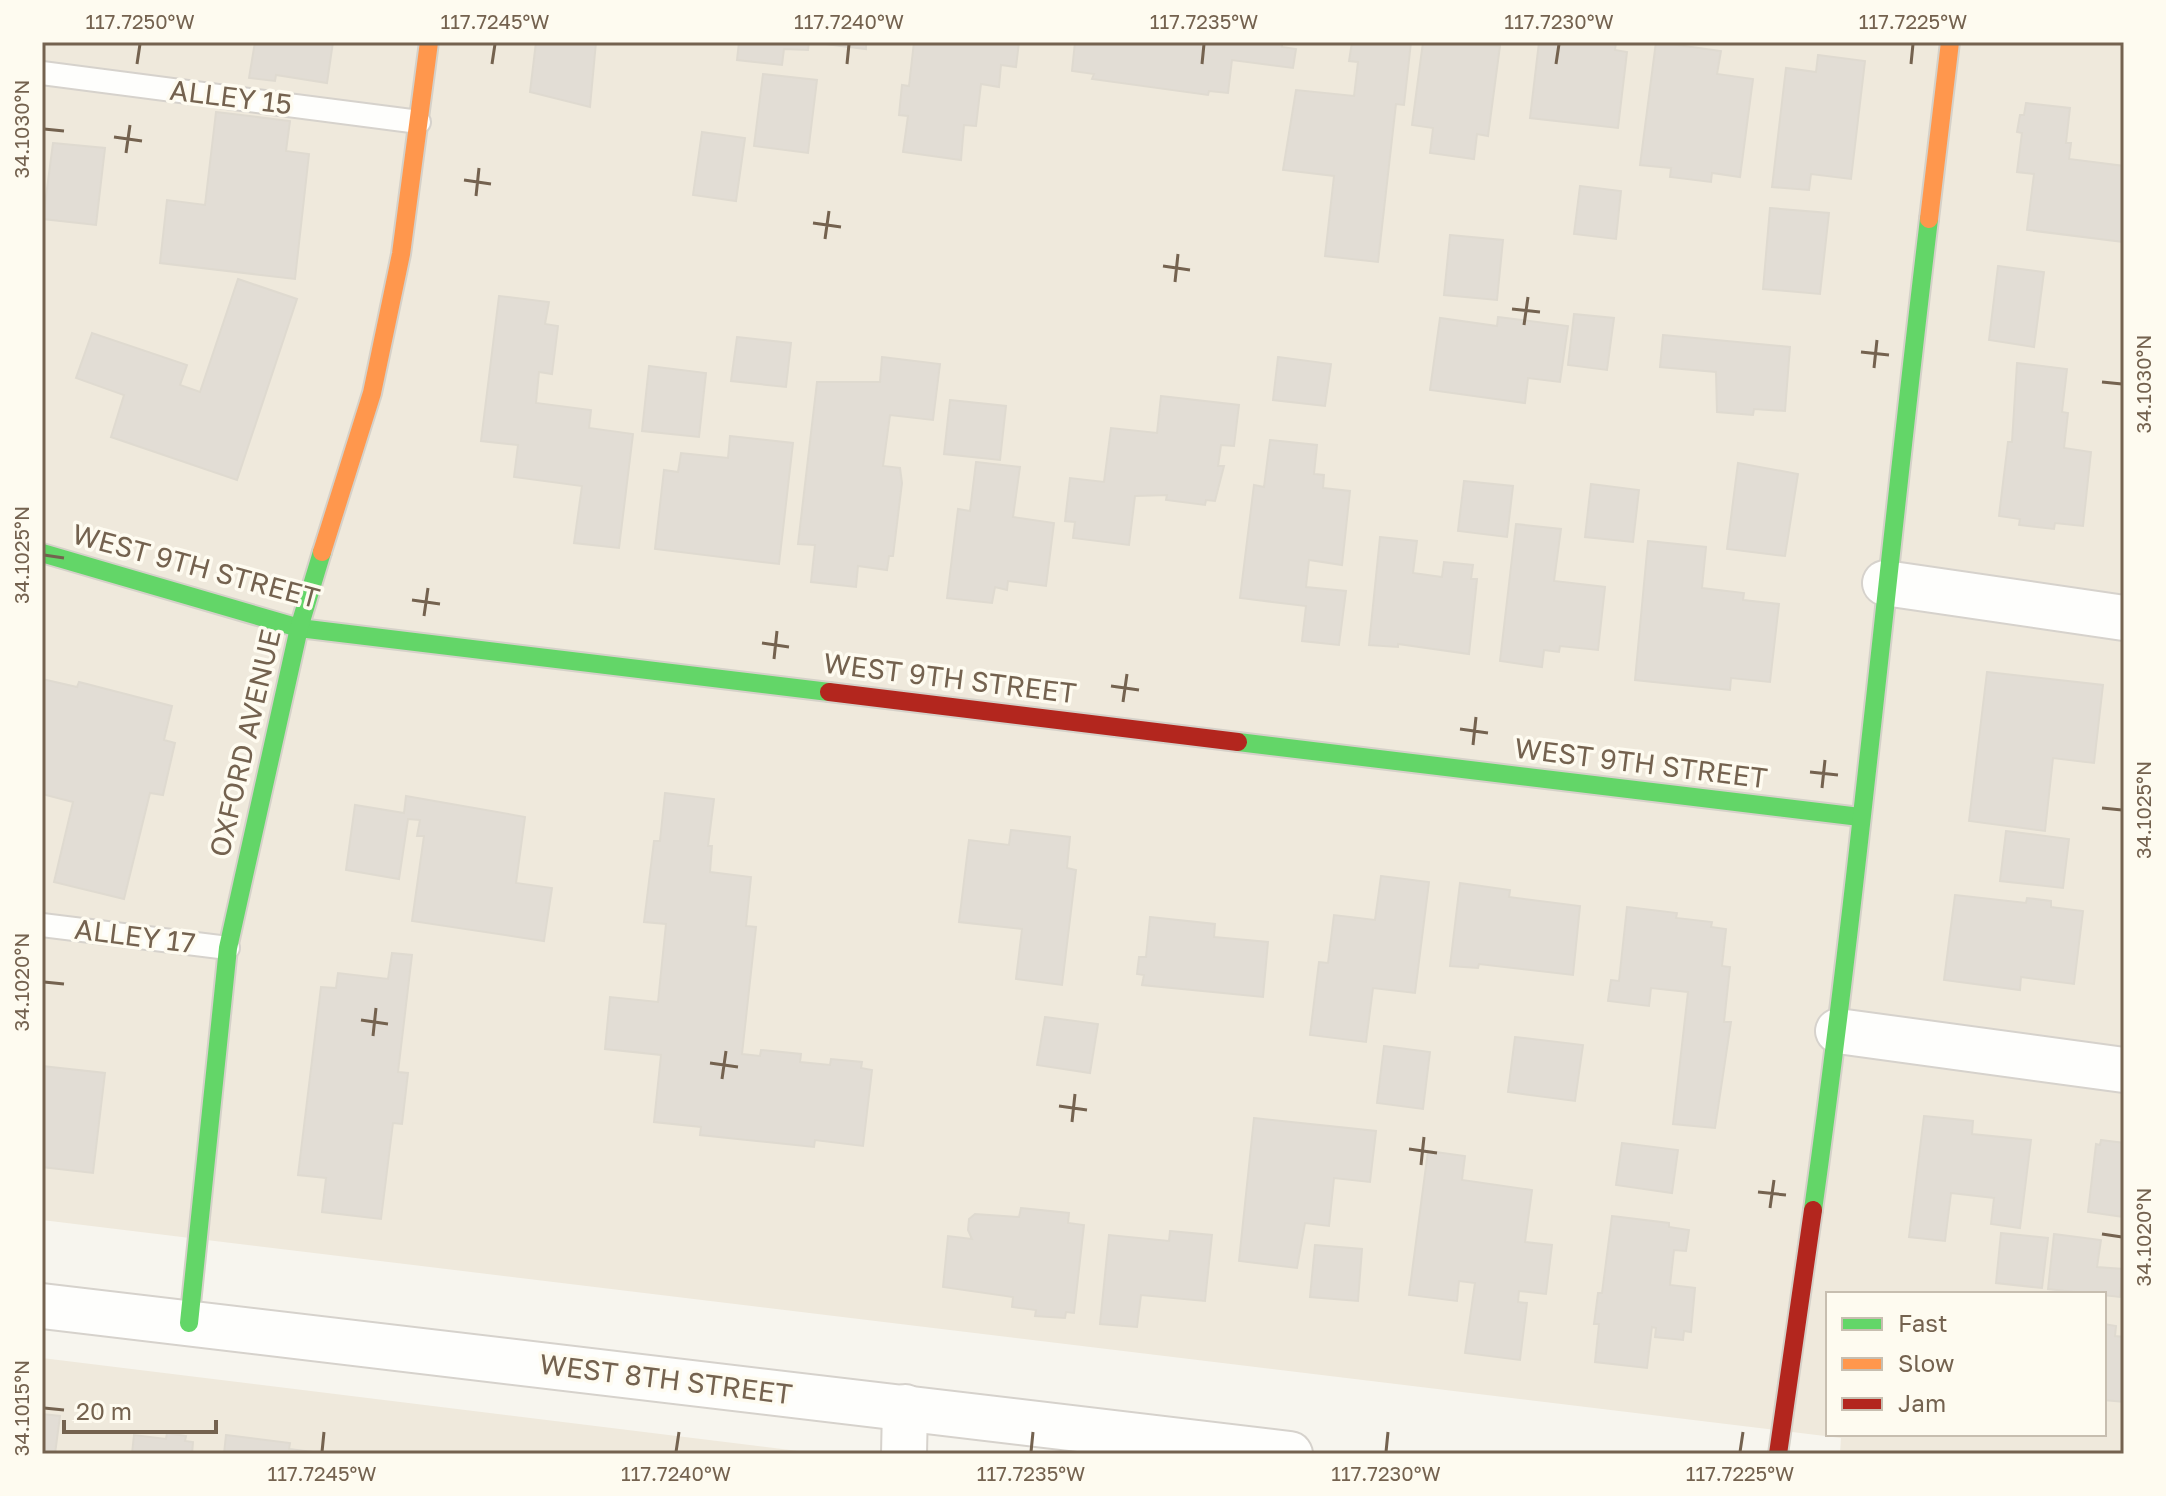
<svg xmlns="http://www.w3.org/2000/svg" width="2166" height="1496" viewBox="0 0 2166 1496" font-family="'Golos Text',sans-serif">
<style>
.residential{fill:#efe9dc;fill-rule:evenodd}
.building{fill:#e2ddd5;stroke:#dfdad0;stroke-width:2}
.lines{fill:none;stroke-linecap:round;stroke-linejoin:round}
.lane-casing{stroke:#d6d2cc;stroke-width:26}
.street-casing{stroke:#d6d2cc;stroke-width:48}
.fast-casing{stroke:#d5d1c9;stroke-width:22}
.slow-casing{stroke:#d5d1c9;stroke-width:22}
.jam-casing{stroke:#d5d1c9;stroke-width:22}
.lane{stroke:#fefefc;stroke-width:22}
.street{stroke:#fefefc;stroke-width:44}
.fast{stroke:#63d668;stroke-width:18}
.slow{stroke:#ff974d;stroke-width:18}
.jam{stroke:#b3261e;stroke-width:18}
.ticks{fill:none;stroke:#74624f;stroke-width:3}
.labels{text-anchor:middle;stroke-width:7;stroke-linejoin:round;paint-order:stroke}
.street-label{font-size:28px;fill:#74624f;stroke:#fefbf0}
.neatline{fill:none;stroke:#74624f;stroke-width:3}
.ticks-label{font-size:20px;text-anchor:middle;fill:#74624f}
</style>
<rect width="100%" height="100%" fill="#f7f5ee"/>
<g class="residential">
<path d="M 42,42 L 2124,42 L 2124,1454 L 1840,1454 L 1841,1438 L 42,1220 ZM 1828,1294 L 2104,1294 L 2104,1434 L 1828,1434 Z"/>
<path d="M 42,1358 L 822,1454 L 42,1454 Z"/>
</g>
<g class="building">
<path d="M 255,42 L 333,42 L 327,83 L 276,75 L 275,81 L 249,78 Z"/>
<path d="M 536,42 L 596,42 L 590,107 L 530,92 Z"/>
<path d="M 739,42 L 809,42 L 808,50 L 784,49 L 782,65 L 737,60 Z"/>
<path d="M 809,42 L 866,42 L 866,49 Z"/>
<path d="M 914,42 L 1019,42 L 1016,67 L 1001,65 L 999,87 L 981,84 L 976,126 L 964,125 L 961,160 L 903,152 L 908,116 L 899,115 L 902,85 L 909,86 Z"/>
<path d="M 1075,42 L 1282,42 L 1282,47 L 1296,49 L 1293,68 L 1232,60 L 1228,93 L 1209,91 L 1208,95 L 1092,79 L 1094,74 L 1072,71 Z"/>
<path d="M 1352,42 L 1411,42 L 1404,105 L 1396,104 L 1378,262 L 1325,256 L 1334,176 L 1283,170 L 1296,90 L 1354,96 L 1358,62 L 1349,61 Z"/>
<path d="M 1423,42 L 1500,46 L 1488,136 L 1477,134 L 1474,159 L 1430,153 L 1433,128 L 1412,125 Z"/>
<path d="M 1539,42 L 1616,42 L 1615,50 L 1627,52 L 1618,128 L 1530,118 Z"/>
<path d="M 1656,42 L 1721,51 L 1717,74 L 1753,79 L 1740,177 L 1712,173 L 1711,182 L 1670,177 L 1671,168 L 1640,165 Z"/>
<path d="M 1818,55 L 1865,61 L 1851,179 L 1811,174 L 1809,190 L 1772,187 L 1786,68 L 1816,72 Z"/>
<path d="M 763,74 L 817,80 L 808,153 L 754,146 Z"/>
<path d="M 2026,103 L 2070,108 L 2066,143 L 2071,143 L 2069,159 L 2124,166 L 2124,242 L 2027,230 L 2034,174 L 2017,172 L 2022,133 L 2017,132 L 2020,115 L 2024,115 Z"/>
<path d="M 216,112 L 290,121 L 286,151 L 309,154 L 295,279 L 160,263 L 167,200 L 205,205 Z"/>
<path d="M 702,132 L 745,138 L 736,201 L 693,195 Z"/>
<path d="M 53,143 L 105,148 L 96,225 L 43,219 Z"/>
<path d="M 1580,186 L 1621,191 L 1616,239 L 1574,234 Z"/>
<path d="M 1770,208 L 1829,213 L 1820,294 L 1763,289 Z"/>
<path d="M 1450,235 L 1503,240 L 1497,300 L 1444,295 Z"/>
<path d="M 1998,266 L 2044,272 L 2034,347 L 1989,340 Z"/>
<path d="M 238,279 L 297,299 L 237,480 L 111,437 L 124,395 L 76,378 L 92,333 L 187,365 L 180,385 L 200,392 Z"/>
<path d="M 499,296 L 549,302 L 545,324 L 558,326 L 552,374 L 539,372 L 536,403 L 591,410 L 589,428 L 633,434 L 619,548 L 574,543 L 582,486 L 514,477 L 518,445 L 481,441 Z"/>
<path d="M 1574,314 L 1614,318 L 1607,370 L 1568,365 Z"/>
<path d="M 1498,317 L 1568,326 L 1560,382 L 1528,378 L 1525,403 L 1430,390 L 1440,318 L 1497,326 Z"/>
<path d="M 1663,335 L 1790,347 L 1785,411 L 1754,409 L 1753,415 L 1717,412 L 1716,372 L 1660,367 Z"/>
<path d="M 737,337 L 791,343 L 786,387 L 731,381 Z"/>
<path d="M 882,357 L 940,364 L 933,420 L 890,415 L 883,466 L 900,468 L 902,483 L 893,556 L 889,556 L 887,570 L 858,566 L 856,587 L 811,582 L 815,545 L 798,544 L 817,382 L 880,382 Z"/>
<path d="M 1278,357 L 1331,364 L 1325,406 L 1273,400 Z"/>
<path d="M 2017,363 L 2067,369 L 2062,412 L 2068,413 L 2064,448 L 2091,452 L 2083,526 L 2055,523 L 2054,529 L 2019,525 L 2020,519 L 1999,516 L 2008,442 L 2012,442 Z"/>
<path d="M 649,366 L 706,373 L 699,437 L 642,431 Z"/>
<path d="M 1161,396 L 1239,405 L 1234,446 L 1221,445 L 1218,466 L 1224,466 L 1215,501 L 1206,500 L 1205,505 L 1166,500 L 1167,495 L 1135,496 L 1129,545 L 1073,538 L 1075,522 L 1065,521 L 1070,478 L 1104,482 L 1111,428 L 1157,433 Z"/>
<path d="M 950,400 L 1006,406 L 1000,460 L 944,454 Z"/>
<path d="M 730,436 L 793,443 L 779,564 L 655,549 L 664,470 L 678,472 L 681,453 L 728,458 Z"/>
<path d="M 1270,440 L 1317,445 L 1314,474 L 1324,475 L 1323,488 L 1350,491 L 1342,565 L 1309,560 L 1306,587 L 1346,591 L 1339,645 L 1302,641 L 1306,606 L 1240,598 L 1254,485 L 1264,487 Z"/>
<path d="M 976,462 L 1020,467 L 1013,517 L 1054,523 L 1046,586 L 1008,581 L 1007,590 L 995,587 L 992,603 L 947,598 L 958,509 L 970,511 Z"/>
<path d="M 1738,463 L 1798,474 L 1785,556 L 1727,549 Z"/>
<path d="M 1464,481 L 1513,486 L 1507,537 L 1458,531 Z"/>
<path d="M 1591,484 L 1639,490 L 1633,542 L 1585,537 Z"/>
<path d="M 1516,524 L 1561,529 L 1554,581 L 1605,587 L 1598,650 L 1560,646 L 1559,652 L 1544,650 L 1542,667 L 1500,661 Z"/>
<path d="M 1380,537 L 1417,541 L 1413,573 L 1442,577 L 1444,562 L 1473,565 L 1471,579 L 1477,579 L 1469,654 L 1398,644 L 1398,647 L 1369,645 Z"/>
<path d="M 1648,541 L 1706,547 L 1702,588 L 1744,593 L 1743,600 L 1779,604 L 1770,682 L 1731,678 L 1730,690 L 1635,680 Z"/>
<path d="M 1987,672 L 2103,685 L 2094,763 L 2053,758 L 2045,831 L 1969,821 Z"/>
<path d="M 42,679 L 77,687 L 79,682 L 172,706 L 164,740 L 175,743 L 163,795 L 150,793 L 124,899 L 54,882 L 73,802 L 42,794 Z"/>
<path d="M 665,793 L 714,799 L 708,846 L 712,846 L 710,872 L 751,877 L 746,926 L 756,927 L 742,1054 L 760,1056 L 761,1050 L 801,1054 L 800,1062 L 830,1065 L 831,1059 L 862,1062 L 861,1068 L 872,1070 L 863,1146 L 815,1140 L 814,1147 L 700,1135 L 701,1127 L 654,1122 L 661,1055 L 605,1049 L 610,997 L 658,1002 L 666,924 L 644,922 L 654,841 L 660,841 Z"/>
<path d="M 406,796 L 525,817 L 516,883 L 552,888 L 544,941 L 412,921 L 424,836 L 417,836 L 420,820 L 408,819 L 399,879 L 346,870 L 355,805 L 404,813 Z"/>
<path d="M 1011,830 L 1070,837 L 1067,868 L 1076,870 L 1062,985 L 1016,979 L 1022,929 L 959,922 L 969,840 L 1009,845 Z"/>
<path d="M 2006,831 L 2069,839 L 2063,888 L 2000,881 Z"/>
<path d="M 1381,876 L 1429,882 L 1415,993 L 1373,988 L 1366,1042 L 1310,1035 L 1319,962 L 1328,963 L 1334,915 L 1375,920 Z"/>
<path d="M 1460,883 L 1510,890 L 1509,897 L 1580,906 L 1573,975 L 1479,964 L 1478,968 L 1450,966 Z"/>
<path d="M 1955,895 L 2026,903 L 2027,898 L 2051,901 L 2051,907 L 2083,911 L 2074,984 L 2021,977 L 2020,990 L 1944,980 Z"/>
<path d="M 1627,907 L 1677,913 L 1676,918 L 1712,922 L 1711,927 L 1726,929 L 1722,966 L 1730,967 L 1724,1022 L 1731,1022 L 1715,1128 L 1673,1124 L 1688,992 L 1651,988 L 1649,1006 L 1608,1001 L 1611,980 L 1619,981 Z"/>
<path d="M 1150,917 L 1215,924 L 1214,937 L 1268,942 L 1263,997 L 1142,985 L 1144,975 L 1137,974 L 1139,957 L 1146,957 Z"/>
<path d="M 392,953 L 412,955 L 398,1072 L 408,1073 L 402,1124 L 393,1123 L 381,1219 L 322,1212 L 326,1178 L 298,1175 L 321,987 L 336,988 L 338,973 L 388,979 Z"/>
<path d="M 1045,1017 L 1098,1024 L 1090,1073 L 1037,1065 Z"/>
<path d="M 1515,1037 L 1583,1045 L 1575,1101 L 1508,1092 Z"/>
<path d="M 1384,1046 L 1430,1052 L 1423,1109 L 1377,1103 Z"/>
<path d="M 42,1066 L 105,1073 L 93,1173 L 42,1167 Z"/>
<path d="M 1924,1116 L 1973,1121 L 1972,1134 L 2031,1140 L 2020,1228 L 1991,1224 L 1994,1198 L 1951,1193 L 1945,1241 L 1909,1237 Z"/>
<path d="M 1254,1118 L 1376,1131 L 1370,1182 L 1334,1178 L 1329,1226 L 1305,1223 L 1297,1268 L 1239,1261 Z"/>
<path d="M 2101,1140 L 2124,1143 L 2124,1217 L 2088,1212 L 2096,1144 L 2100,1145 Z"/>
<path d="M 1622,1143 L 1678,1150 L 1672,1193 L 1616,1185 Z"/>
<path d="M 1428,1151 L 1465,1156 L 1462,1180 L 1532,1190 L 1525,1242 L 1552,1245 L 1546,1294 L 1519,1291 L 1518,1302 L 1527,1303 L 1520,1360 L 1465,1353 L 1475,1283 L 1459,1281 L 1457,1301 L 1409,1295 Z"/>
<path d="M 1021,1208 L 1069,1213 L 1068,1223 L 1084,1225 L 1074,1313 L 1066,1312 L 1065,1318 L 1035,1316 L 1036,1310 L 1012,1307 L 1013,1297 L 943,1287 L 948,1236 L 972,1239 L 968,1230 L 969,1219 L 975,1214 L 1019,1217 Z"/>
<path d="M 1612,1216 L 1669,1223 L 1669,1227 L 1689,1230 L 1686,1251 L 1674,1250 L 1670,1285 L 1695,1288 L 1691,1332 L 1684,1331 L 1683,1340 L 1655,1337 L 1656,1328 L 1652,1327 L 1647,1368 L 1595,1362 L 1599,1324 L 1594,1324 L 1598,1293 L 1602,1293 Z"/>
<path d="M 1170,1231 L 1212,1235 L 1205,1301 L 1141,1295 L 1137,1327 L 1100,1324 L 1109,1235 L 1169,1241 Z"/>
<path d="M 2001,1233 L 2048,1238 L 2042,1288 L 1996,1283 Z"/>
<path d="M 2054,1234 L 2101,1240 L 2097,1267 L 2123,1269 L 2120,1297 L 2048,1289 Z"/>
<path d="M 1315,1245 L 1362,1249 L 1358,1301 L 1310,1297 Z"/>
<path d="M 2104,1324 L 2116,1326 L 2115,1336 L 2124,1337 L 2124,1402 L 2104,1400 Z"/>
<path d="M 42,1414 L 60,1416 L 55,1454 L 42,1454 Z"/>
<path d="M 167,1433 L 186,1436 L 185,1441 L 193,1442 L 192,1454 L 132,1454 L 134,1435 L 166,1439 Z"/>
<path d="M 226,1435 L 290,1443 L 289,1449 L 329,1454 L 224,1454 Z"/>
</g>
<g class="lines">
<defs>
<g id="lane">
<path d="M 42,73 L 419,122"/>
<path d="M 42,925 L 228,948"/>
</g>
<g id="street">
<path d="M 1885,583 L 2124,618"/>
<path d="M 1838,1031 L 2124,1070"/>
<path d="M 42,1306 L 1290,1454"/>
<path d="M 904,1454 L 905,1407"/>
</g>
<g id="fast">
<path d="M 42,553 L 299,628 L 829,692"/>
<path d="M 1238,742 L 1860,817"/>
<path d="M 1813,1210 C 1859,881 1889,549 1929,219"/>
<path d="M 189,1323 L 228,948 L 299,628 L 322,552"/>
</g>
<g id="slow">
<path d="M 1929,219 L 1950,42"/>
<path d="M 322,552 L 372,393 L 401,254 L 429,42"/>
</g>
<g id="jam">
<path d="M 829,692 L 1238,742"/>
<path d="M 1778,1454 L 1813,1210"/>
</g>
</defs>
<use href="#lane" class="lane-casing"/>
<use href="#street" class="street-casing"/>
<use href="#fast" class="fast-casing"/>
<use href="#slow" class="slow-casing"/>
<use href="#jam" class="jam-casing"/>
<use href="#lane" class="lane"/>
<use href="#street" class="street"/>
<use href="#fast" class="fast"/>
<use href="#slow" class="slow"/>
<use href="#jam" class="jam"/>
</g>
<path class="ticks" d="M 137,64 L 140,44M 492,64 L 495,44M 847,64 L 849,44M 1202,64 L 1204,44M 1556,64 L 1559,44M 1911,64 L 1913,44M 44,129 L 64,131M 114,137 L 142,141M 126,153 L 130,125M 464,180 L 491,184M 476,196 L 479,168M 813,223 L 841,227M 825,239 L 829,211M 1163,266 L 1190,270M 1175,282 L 1178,254M 1512,309 L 1540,312M 1524,325 L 1528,297M 1861,352 L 1889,355M 1874,368 L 1877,340M 2102,382 L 2122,384M 44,555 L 64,558M 412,600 L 440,604M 424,616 L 428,588M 762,643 L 789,647M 774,659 L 777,631M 1111,686 L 1139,690M 1123,702 L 1127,674M 1460,729 L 1488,733M 1473,745 L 1476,717M 1810,772 L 1838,775M 1822,788 L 1825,760M 2102,808 L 2122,810M 44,982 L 64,984M 361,1020 L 388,1024M 373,1036 L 376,1008M 710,1063 L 738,1067M 722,1079 L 726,1051M 1059,1106 L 1087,1110M 1072,1122 L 1075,1094M 1409,1149 L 1437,1153M 1421,1165 L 1424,1137M 1758,1192 L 1786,1195M 1770,1208 L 1774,1180M 2102,1234 L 2122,1237M 44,1408 L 64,1410M 322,1452 L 324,1432M 676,1452 L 679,1432M 1031,1452 L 1033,1432M 1386,1452 L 1388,1432M 1740,1452 L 1743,1432"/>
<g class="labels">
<g class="street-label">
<text transform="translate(231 97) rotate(7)" y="10">ALLEY 15</text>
<text transform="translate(196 566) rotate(15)" y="10">WEST 9TH STREET</text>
<text transform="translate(950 678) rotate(7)" y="10">WEST 9TH STREET</text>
<text transform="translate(245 743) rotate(-77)" y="10">OXFORD AVENUE</text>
<text transform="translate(1641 763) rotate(7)" y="10">WEST 9TH STREET</text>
<text transform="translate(135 936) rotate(7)" y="10">ALLEY 17</text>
<text transform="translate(666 1379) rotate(7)" y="10">WEST 8TH STREET</text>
</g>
</g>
<rect width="2166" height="1496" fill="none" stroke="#fefbf0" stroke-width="88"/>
<rect x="1826" y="1292" width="280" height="144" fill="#fefbf0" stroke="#c7beb0" stroke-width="2"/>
<rect x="1842" y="1318" width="40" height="12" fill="#63d668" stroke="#c7beb0" stroke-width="2"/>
<text x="1898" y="1332" font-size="24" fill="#74624f">Fast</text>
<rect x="1842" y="1358" width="40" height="12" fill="#ff974d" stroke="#c7beb0" stroke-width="2"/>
<text x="1898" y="1372" font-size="24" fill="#74624f">Slow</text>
<rect x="1842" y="1398" width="40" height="12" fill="#b3261e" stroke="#c7beb0" stroke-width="2"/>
<text x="1898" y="1412" font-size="24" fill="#74624f">Jam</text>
<path d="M64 1420v12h152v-12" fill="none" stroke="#74624f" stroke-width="4"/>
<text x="76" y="1420" font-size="24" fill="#74624f" stroke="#fefbf0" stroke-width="6" paint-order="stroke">20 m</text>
<rect x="44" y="44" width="2078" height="1408" class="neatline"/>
<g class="ticks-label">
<text x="140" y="29">117.7250°W</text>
<text x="495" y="29">117.7245°W</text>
<text x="849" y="29">117.7240°W</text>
<text x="1204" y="29">117.7235°W</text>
<text x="1559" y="29">117.7230°W</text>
<text x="1913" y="29">117.7225°W</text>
<text transform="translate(22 129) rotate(-90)" y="7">34.1030°N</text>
<text transform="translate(2144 384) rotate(-90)" y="7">34.1030°N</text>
<text transform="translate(22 555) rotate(-90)" y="7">34.1025°N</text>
<text transform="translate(2144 810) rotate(-90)" y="7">34.1025°N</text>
<text transform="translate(22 982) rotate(-90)" y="7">34.1020°N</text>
<text transform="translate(2144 1237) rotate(-90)" y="7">34.1020°N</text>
<text transform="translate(22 1408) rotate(-90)" y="7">34.1015°N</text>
<text x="322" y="1481">117.7245°W</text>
<text x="676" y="1481">117.7240°W</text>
<text x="1031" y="1481">117.7235°W</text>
<text x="1386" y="1481">117.7230°W</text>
<text x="1740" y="1481">117.7225°W</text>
</g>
</svg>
